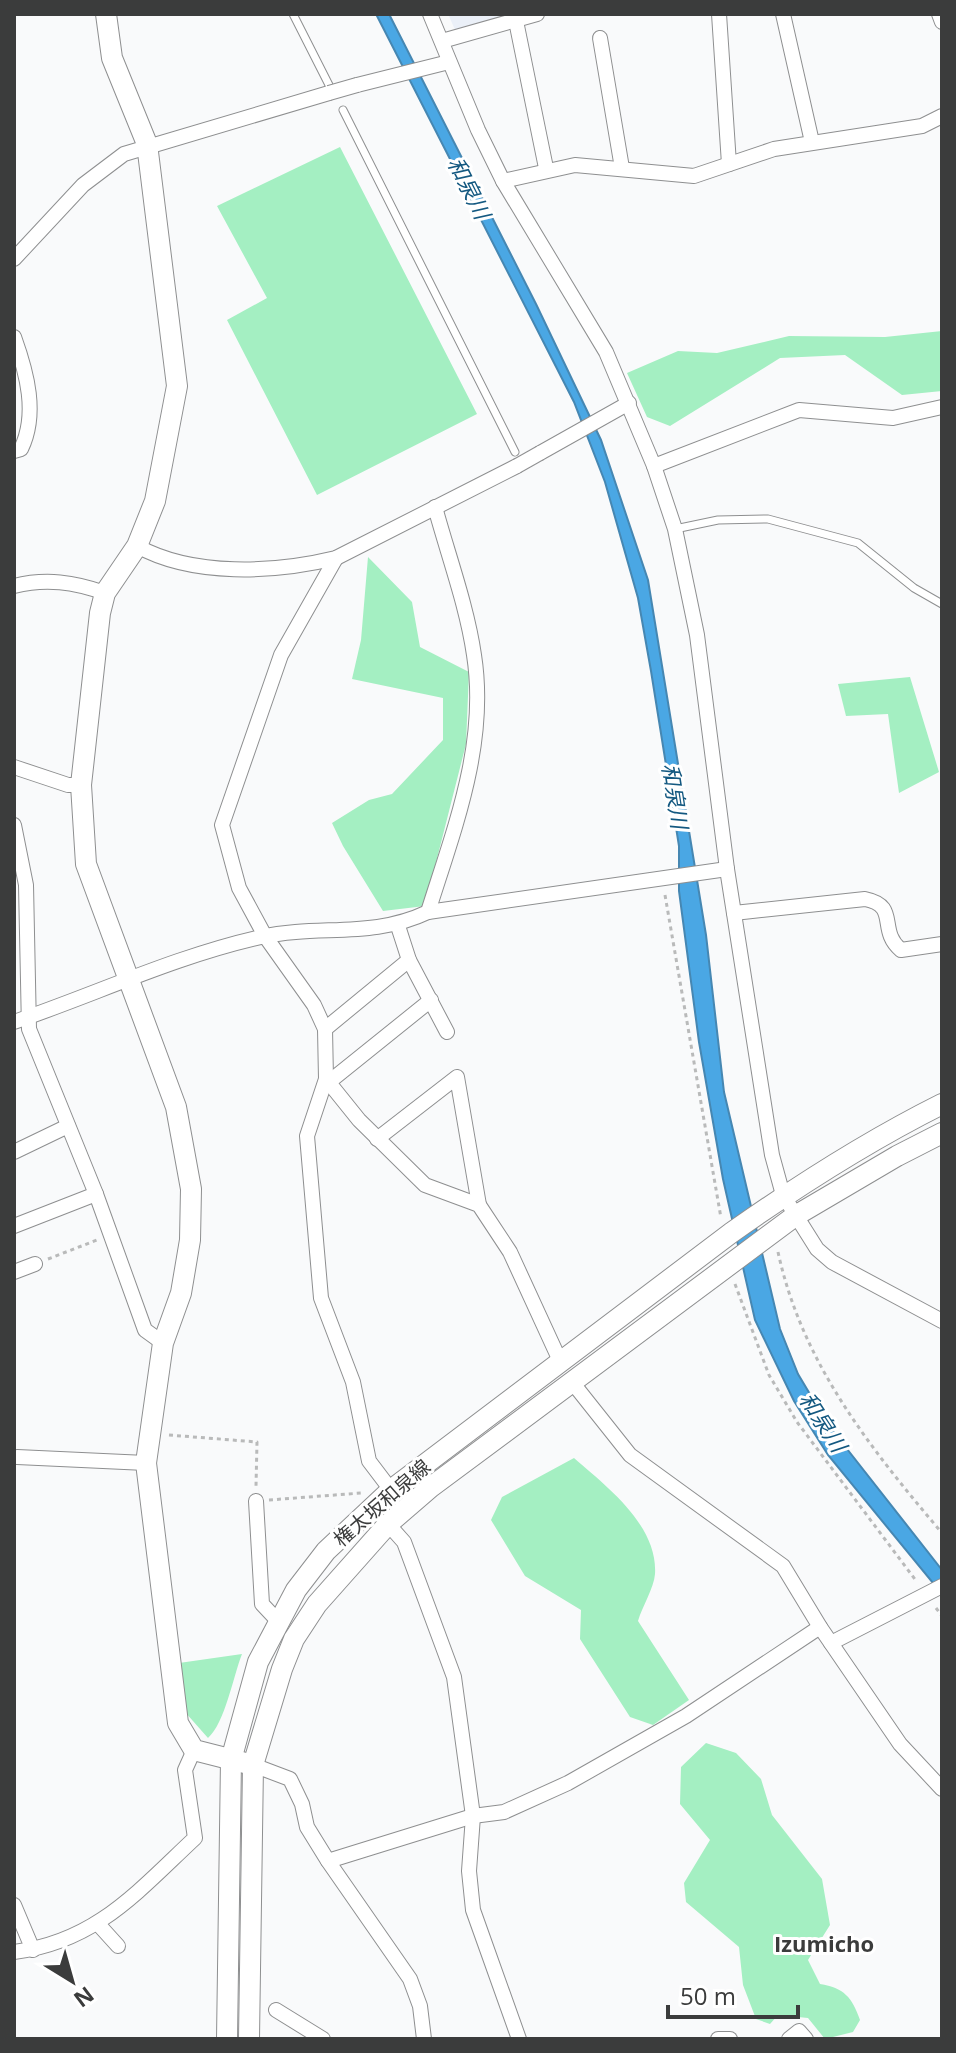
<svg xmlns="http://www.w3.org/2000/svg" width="956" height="2053" viewBox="0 0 956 2053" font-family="'Open Sans','Noto Sans JP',sans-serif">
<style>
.built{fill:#ebf0f8}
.green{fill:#a4efc2}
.water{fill:#4aa7e4;stroke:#4687b2;stroke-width:2}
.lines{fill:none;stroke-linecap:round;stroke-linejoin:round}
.lane-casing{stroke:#8e8f90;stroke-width:9}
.street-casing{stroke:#8e8f90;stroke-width:16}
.secondary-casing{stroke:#8e8f90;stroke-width:22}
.path{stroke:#b9baba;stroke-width:3;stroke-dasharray:4 4;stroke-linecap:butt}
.lane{stroke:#fff;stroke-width:7}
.street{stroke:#fff;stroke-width:14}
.secondary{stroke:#fff;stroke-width:20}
.street-bridge-casing{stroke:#8e8f90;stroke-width:16;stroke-linecap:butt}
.street-bridge{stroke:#fff;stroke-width:14}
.labels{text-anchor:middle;stroke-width:6;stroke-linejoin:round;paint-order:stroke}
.street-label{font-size:20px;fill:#3b3c3c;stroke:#fff}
.water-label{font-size:22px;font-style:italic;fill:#145981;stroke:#fff}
.neighbourhood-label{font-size:22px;font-weight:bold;fill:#3b3c3c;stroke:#fff}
</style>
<rect width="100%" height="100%" fill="#f9fafb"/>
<path class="built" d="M 448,14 L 522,14 L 456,32 Z"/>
<g class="green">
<path d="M 340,147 L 477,414 L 317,495 L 227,320 L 267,298 L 217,206 Z"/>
<path d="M 942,331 L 942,391 L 902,395 L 845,355 L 780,358 L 670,426 L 647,417 L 627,373 L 678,351 L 717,353 L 789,336 L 885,337 Z"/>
<path d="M 368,557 L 412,602 L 420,647 L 469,672 L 466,744 L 425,906 L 383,911 L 343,846 L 332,823 L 369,800 L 392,794 L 443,740 L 443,698 L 352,679 L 361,640 Z"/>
<path d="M 910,677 L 939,772 L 899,793 L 888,714 L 846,716 L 838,684 Z"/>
<path d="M 574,1458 C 606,1486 658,1525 655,1574 C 654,1588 642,1607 638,1621 L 689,1700 L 653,1725 L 630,1717 L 580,1639 L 581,1610 L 525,1576 L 491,1520 L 502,1497 Z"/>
<path d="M 242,1654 C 233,1677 225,1723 208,1738 L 185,1712 L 179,1663 Z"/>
<path d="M 706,1743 L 736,1753 L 761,1779 L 772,1815 L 822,1879 L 830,1925 L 808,1960 L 820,1984 C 844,1988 852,1997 860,2020 L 853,2032 L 825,2039 L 808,2018 L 778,2015 L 770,2024 L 756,2019 L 743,1985 L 739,1947 L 686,1902 L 684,1883 L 710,1840 L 680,1804 L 681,1767 Z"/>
</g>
<path class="water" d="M 376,14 L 389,14 L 536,304 L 601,440 L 648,580 L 706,935 L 724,1092 L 780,1329 L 798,1374 L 829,1426 L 942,1570 L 942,1594 L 828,1455 L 794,1401 L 755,1320 L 723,1179 L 699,1042 L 679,891 L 679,846 L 651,671 L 638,598 L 605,482 L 574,402 Z"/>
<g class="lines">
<defs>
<g id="lane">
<path d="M 293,14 L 329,85"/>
<path d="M 343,110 L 515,452"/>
<path d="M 675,529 L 718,520 L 768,519 L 858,543 L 914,588 L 942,604"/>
</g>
<g id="street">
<path d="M 430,14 L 478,130 L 503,181 L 606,352 L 654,466 L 675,529 L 697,635 L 727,869 L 772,1155 L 783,1195 L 817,1249 L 832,1262 L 942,1321"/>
<path d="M 719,14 L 729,164"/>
<path d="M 783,14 L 812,142"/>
<path d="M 939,14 L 942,22"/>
<path d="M 516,21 L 546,168"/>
<path d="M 600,38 L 622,168"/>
<path d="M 442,41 L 537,14"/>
<path d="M 357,85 L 449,62"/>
<path d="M 503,181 L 575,165 L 694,176 L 774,149 L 922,126 L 942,116"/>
<path d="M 14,259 L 83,185 L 124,154 L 329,93"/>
<path d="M 14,337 C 27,373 38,414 21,449 L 14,451"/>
<path d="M 540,453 L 629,403"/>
<path d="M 654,466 L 799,410 L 893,418 L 942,407"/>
<path d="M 137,546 C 193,577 274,573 336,558 L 517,466"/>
<path d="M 336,558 L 281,655 L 222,825 L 239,888 L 265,936 L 314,1005 L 325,1029 L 326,1079 L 359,1120 L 425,1185 L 479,1205 L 510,1252 L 561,1363"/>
<path d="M 14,586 C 46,578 74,582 105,593"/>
<path d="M 14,767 L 68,785 L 81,785"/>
<path d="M 14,825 L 26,885 L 29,1029 L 96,1194 L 145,1330 L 163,1343"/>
<path d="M 428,912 C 454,829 488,744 474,655 C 467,606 448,555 435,507"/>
<path d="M 734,913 L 865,899 C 900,906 877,930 901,950 L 942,944"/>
<path d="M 398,926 L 409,960 L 447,1032"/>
<path d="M 14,1022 C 96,994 176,956 261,937 C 320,924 371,939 428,912 L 727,869"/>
<path d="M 325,1029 L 409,960"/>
<path d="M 326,1079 L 307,1136 L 321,1298 L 353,1382 L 369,1461 L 391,1490"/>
<path d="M 329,1082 L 431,1000"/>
<path d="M 377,1139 L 457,1077 L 479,1205"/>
<path d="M 14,1152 L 68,1126"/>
<path d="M 14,1226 L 96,1194"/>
<path d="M 14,1272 L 35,1264"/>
<path d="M 572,1382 L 630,1455 L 783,1566 L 820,1627 L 900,1744 L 942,1789"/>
<path d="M 17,1457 L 146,1463"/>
<path d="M 256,1501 L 262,1604 L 277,1620"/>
<path d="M 388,1524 L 404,1542 L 454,1677 L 473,1816 L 469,1871 L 473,1910 L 519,2039"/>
<path d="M 831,1643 L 942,1586"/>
<path d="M 253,1765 L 290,1779 L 302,1804 L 307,1827 L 328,1861 L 410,1979 L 420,2006 L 424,2039"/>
<path d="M 328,1861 L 473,1816 L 504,1812 L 568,1783 L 686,1716 L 820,1627"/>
<path d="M 14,1905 L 33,1950"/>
<path d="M 99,1925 L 118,1946"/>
<path d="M 14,1952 C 96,1942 138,1891 195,1838 L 185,1770 L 194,1750"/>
<path d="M 276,2010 L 323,2039"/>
<path d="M 718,2039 L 730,2039"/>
<path d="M 789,2039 L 799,2031 L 806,2039"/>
</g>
<g id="secondary">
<path d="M 106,14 L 112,58 L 147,144 L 177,386 L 155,501 L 137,546 L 105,593 L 100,613 L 81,785 L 86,864 L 176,1107 L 191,1189 L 190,1240 L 181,1293 L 163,1343 L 146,1463 L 178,1723 L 194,1750 L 253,1765"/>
<path d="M 227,2039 L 231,1760 L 258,1662 L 296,1590 L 326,1551 L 391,1490 L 731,1233 C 799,1185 868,1141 942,1104"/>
<path d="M 249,2039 L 253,1765 L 282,1669 L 294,1639 L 317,1604 L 388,1524 L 431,1487 L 795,1216 L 897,1156 L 942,1133"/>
</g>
</defs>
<use href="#lane" class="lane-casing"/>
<use href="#street" class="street-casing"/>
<use href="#secondary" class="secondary-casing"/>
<g class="path">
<path d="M 665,895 L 721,1218"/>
<path d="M 778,1252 C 802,1363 870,1448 942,1533"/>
<path d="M 48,1259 L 97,1240"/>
<path d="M 735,1284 L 769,1375 L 797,1422 L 917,1582"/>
<path d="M 169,1435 L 257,1442 L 256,1486"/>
<path d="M 269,1500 L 361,1493"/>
<path d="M 936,1608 L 942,1616"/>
</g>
<use href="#lane" class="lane"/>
<use href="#street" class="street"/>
<use href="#secondary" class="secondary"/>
<defs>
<g id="street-bridge">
<path d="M 329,93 L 357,85"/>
<path d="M 517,466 L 540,453"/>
</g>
</defs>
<use href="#street-bridge" class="street-bridge-casing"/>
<use href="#street-bridge" class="street-bridge"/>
</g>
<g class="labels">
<g class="street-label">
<text transform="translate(382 1503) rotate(-41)" y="7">権太坂和泉線</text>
</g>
<g class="water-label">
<text transform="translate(469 188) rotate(63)" y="8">和泉川</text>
<text transform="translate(675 796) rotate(81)" y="8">和泉川</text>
<text transform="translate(823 1422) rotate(57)" y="8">和泉川</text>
</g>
<g class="neighbourhood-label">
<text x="824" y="1952">Izumicho</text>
</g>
</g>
<rect width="956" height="2053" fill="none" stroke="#3b3c3c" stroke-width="32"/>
<g transform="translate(72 1981) rotate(143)" stroke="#ffffff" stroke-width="6" paint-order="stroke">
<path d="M0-6L14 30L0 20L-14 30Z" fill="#3b3c3c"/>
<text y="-12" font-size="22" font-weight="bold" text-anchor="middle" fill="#3b3c3c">N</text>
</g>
<path d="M668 2005v12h130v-12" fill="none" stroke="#3b3c3c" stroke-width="4"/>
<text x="680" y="2005" font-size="24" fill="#3b3c3c" stroke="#ffffff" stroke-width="6" paint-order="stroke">50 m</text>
</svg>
